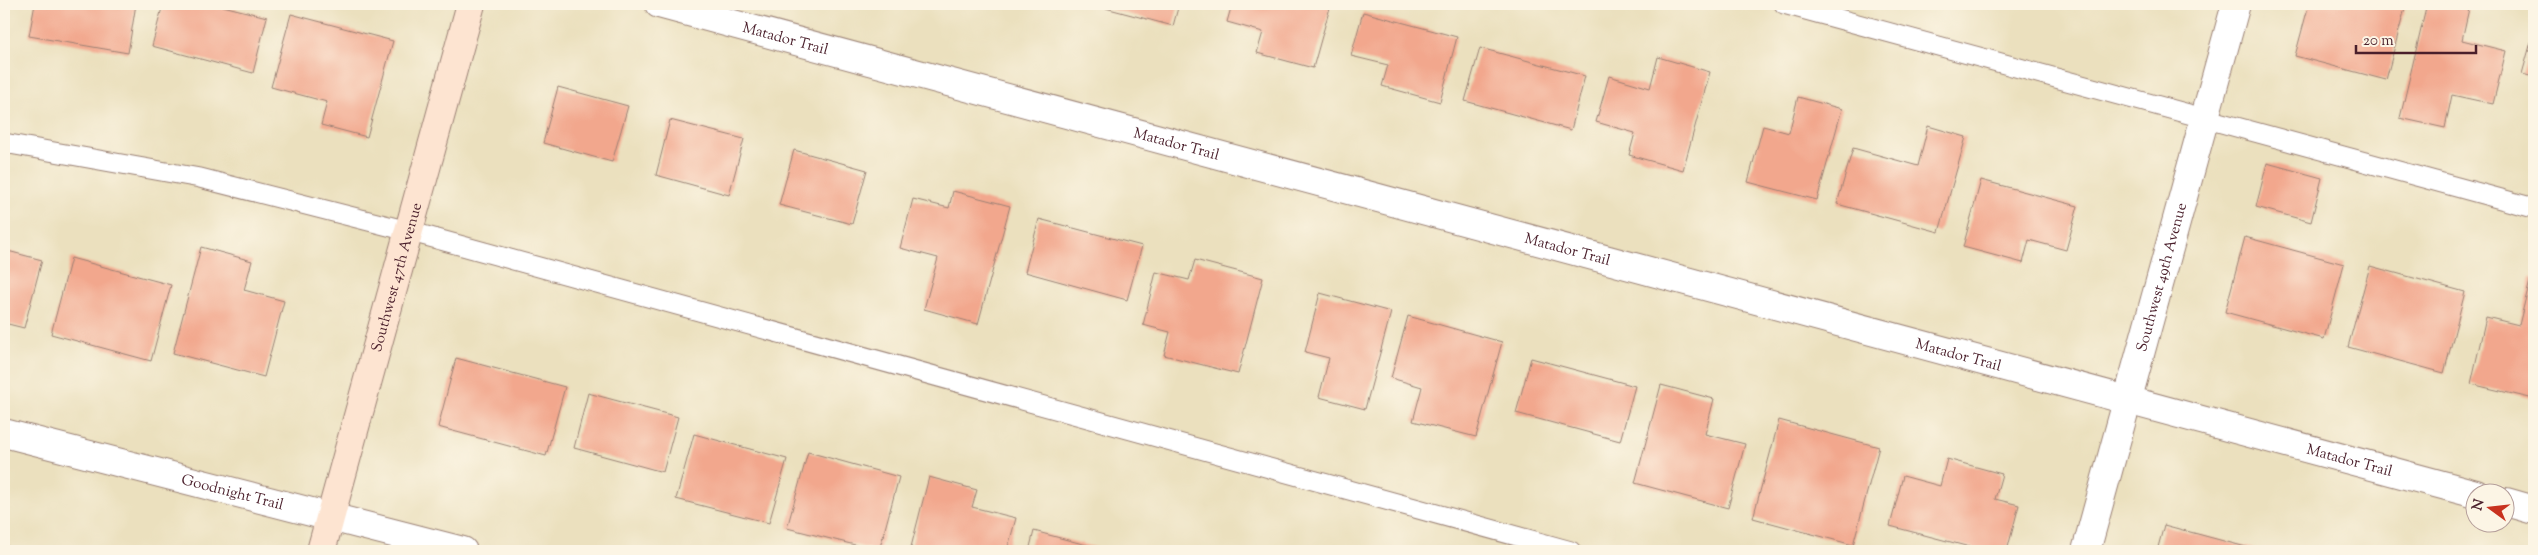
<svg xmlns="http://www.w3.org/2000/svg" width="2538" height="555" viewBox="0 0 2538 555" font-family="'Sorts Mill Goudy',serif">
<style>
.building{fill:#f2a78d}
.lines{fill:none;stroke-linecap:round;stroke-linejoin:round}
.lane-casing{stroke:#9a8074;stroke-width:21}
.street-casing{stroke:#9a8074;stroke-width:30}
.secondary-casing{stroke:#9a8074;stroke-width:30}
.lane{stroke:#fff;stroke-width:19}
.street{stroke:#fff;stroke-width:28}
.secondary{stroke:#fde4d1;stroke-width:28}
.labels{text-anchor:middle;stroke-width:4.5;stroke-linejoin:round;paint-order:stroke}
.street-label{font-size:15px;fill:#4a1f2b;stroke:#fcf5e5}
</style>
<rect width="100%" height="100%" fill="#fcf5e5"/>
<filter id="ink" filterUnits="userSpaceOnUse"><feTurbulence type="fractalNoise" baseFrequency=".02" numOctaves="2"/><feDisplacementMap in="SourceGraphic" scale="10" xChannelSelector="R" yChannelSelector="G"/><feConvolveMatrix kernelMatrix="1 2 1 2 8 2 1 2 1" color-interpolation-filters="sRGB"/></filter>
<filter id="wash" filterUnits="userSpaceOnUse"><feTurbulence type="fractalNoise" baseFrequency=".0096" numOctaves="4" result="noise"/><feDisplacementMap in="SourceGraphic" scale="20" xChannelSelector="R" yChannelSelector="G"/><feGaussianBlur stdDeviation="1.12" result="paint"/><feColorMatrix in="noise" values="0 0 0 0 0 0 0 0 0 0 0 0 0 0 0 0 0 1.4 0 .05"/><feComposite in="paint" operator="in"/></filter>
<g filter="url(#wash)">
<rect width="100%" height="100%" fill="#ebe0be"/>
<g id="blocks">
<g class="building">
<path d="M 4,4 L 10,4 L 5,40 L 4,40 Z"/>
<path d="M 35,4 L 136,4 L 128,53 L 29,36 Z"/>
<path d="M 163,4 L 215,4 L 267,17 L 253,73 L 152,46 Z"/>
<path d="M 1098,4 L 1179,4 L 1173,26 L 1098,6 Z"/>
<path d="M 1232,4 L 1331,4 L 1313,68 L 1257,53 L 1263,32 L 1227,22 Z"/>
<path d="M 2309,4 L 2406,4 L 2386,80 L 2295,56 Z"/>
<path d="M 2427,4 L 2470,4 L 2462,40 L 2506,51 L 2493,104 L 2452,95 L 2445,128 L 2400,118 Z"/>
<path d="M 1363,12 L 1457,37 L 1440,102 L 1382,86 L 1388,65 L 1351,56 Z"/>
<path d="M 291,14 L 393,41 L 367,137 L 321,125 L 327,102 L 271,87 Z"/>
<path d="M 2534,31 L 2534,77 L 2522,74 Z"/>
<path d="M 1480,48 L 1585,76 L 1571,130 L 1465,101 Z"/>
<path d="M 1658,57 L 1710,72 L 1683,170 L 1629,155 L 1635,133 L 1596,122 L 1609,76 L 1650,88 Z"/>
<path d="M 558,87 L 628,106 L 612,162 L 543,143 Z"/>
<path d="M 1798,97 L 1842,109 L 1817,200 L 1748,182 L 1763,126 L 1789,133 Z"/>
<path d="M 670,120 L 744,139 L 729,195 L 656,175 Z"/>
<path d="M 1928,126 L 1966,137 L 1939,232 L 1837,204 L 1853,148 L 1918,166 Z"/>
<path d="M 794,150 L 867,170 L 852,224 L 779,205 Z"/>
<path d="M 2267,163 L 2322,178 L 2311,222 L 2256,207 Z"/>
<path d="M 1981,180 L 2078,206 L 2066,250 L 2029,240 L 2023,263 L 1963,247 Z"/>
<path d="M 953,191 L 1010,206 L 978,324 L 924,309 L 938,258 L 900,248 L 913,199 L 949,208 Z"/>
<path d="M 1039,219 L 1142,246 L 1127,300 L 1025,272 Z"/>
<path d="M 2245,237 L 2344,264 L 2324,339 L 2225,312 Z"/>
<path d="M 201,247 L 252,261 L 244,290 L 284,301 L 264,377 L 173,353 Z"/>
<path d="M 4,250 L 42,260 L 24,328 L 4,323 Z"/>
<path d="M 71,258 L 171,285 L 151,361 L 51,334 Z"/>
<path d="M 1195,260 L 1263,278 L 1238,374 L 1164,355 L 1170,332 L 1143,325 L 1156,272 L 1189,280 Z"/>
<path d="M 2370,266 L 2465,292 L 2444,373 L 2348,347 Z"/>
<path d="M 2531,277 L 2534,278 L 2534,399 L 2471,384 L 2486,317 L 2519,325 Z"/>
<path d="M 1320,293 L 1391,312 L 1365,409 L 1319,397 L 1329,358 L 1305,352 Z"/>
<path d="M 1408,316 L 1502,342 L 1476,437 L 1413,421 L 1422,387 L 1391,378 Z"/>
<path d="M 456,358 L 565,387 L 546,456 L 438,427 Z"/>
<path d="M 1531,358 L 1635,386 L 1620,441 L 1516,413 Z"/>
<path d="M 1661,385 L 1714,399 L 1705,434 L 1745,444 L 1728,508 L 1635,483 Z"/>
<path d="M 588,393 L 678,417 L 663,472 L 574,448 Z"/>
<path d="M 1779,420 L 1879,447 L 1853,545 L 1753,518 Z"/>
<path d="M 694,434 L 787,459 L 769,523 L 676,499 Z"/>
<path d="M 808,452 L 899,477 L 879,551 L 787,528 Z"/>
<path d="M 1947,459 L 2002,474 L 1995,499 L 2019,505 L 2007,551 L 1985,551 L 1890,526 L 1903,476 L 1940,486 Z"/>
<path d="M 929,477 L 977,490 L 972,507 L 1016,518 L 1007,551 L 910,551 Z"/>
<path d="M 2164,525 L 2261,551 L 2157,551 Z"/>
<path d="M 1034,531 L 1109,551 L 1029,551 Z"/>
<path d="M 4,545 L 24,551 L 4,551 Z"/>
</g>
</g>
</g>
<g filter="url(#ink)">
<use href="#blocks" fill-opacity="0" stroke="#9a8074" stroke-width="1"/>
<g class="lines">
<defs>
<g id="lane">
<path d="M 1784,4 L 2534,208"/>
<path d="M 4,143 L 200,178 L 408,231 L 1571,551"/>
</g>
<g id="street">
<path id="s1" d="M 659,4 L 2476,494"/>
<path id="s2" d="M 4,433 L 463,551"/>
<path d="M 2506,502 L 2534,510"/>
<path id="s3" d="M 2086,551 L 2236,4"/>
</g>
<g id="secondary">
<path id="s4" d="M 321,551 L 471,4"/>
</g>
</defs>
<use href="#lane" class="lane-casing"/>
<use href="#street" class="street-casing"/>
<use href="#secondary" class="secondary-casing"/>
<use href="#lane" class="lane"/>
<use href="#street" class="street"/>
<use href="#secondary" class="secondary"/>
</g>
</g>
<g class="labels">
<g class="street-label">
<text dy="5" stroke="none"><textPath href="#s1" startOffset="131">Matador Trail</textPath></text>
<text dy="5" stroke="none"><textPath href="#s1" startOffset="536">Matador Trail</textPath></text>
<text dy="5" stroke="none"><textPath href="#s1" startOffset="941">Matador Trail</textPath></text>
<text dy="5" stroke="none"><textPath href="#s4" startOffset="284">Southwest 47th Avenue</textPath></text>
<text dy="5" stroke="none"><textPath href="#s3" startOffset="284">Southwest 49th Avenue</textPath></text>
<text dy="5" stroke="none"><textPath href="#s1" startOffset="1346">Matador Trail</textPath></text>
<text dy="5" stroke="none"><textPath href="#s1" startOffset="1751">Matador Trail</textPath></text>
<text dy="5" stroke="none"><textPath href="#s2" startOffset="236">Goodnight Trail</textPath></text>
</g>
</g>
<rect width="2538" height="555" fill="none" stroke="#fcf5e5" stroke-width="20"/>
<g transform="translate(2490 508) rotate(285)"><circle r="24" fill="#fcf5e5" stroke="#b59f9b"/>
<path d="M0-4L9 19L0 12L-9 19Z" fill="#c8321e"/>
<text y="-8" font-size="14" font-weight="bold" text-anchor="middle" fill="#4a1f2b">N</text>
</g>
<path d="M2356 45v8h120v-8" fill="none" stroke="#4a1f2b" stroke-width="2.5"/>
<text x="2363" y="45" font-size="15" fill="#4a1f2b" stroke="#fcf5e5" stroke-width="4" paint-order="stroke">20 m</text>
</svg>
